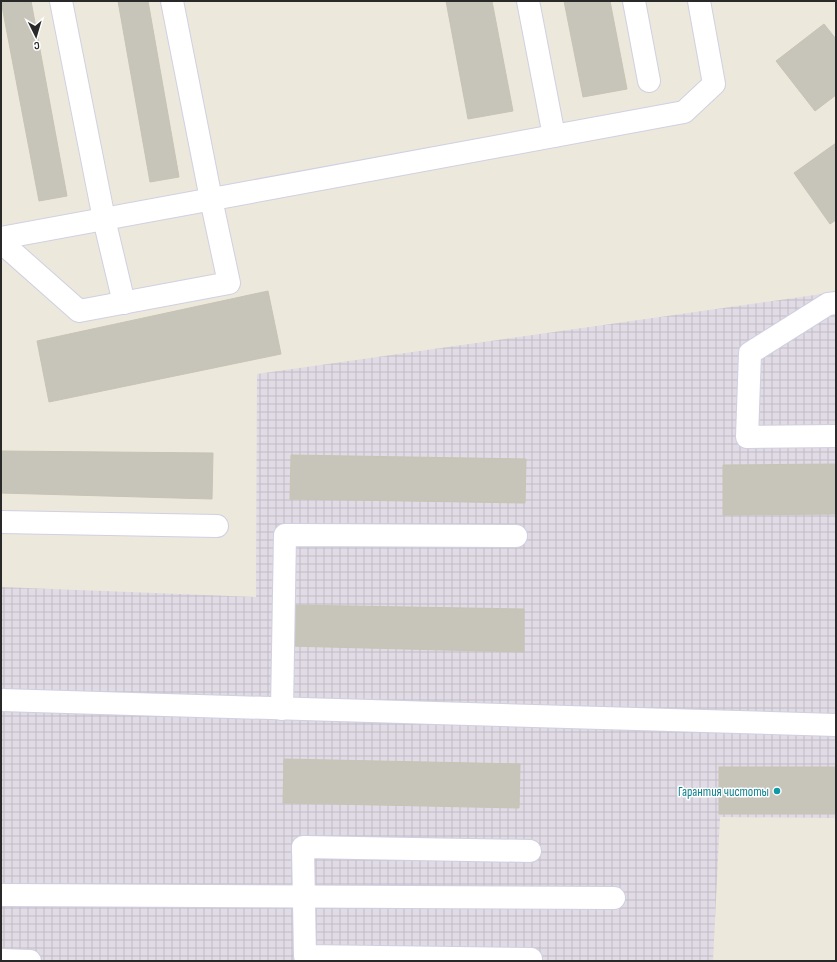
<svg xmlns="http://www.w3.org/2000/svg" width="837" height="962" viewBox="0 0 837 962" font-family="'Sofia Sans Condensed',sans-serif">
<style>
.industrial{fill:url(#industrial-grid)}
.building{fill:#c7c4ba;stroke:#c7c4b4}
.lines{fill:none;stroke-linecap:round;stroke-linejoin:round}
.minor-casing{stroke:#d0d0e2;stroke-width:24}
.minor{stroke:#fff;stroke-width:22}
.culture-dot{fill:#0f9aa8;stroke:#fff;stroke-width:1.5}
.labels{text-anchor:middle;stroke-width:3;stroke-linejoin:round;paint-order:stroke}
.culture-label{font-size:13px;fill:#0d838f;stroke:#fff;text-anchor:end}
</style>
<defs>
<pattern id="industrial-grid" width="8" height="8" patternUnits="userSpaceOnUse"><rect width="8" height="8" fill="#e0dbe4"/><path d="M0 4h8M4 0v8" fill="none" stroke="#c0bcc4"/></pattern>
</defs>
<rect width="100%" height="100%" fill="#ece8db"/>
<path class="industrial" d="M 836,292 L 836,818 L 720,817 L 713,961 L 1,961 L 1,587 L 256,597 L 257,374 Z"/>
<g class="building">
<path d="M 1,1 L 31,1 L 67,196 L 39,201 Z"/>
<path d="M 118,1 L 148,1 L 179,177 L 150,182 Z"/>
<path d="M 446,1 L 492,1 L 513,111 L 468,119 Z"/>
<path d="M 564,1 L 610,1 L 627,89 L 583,97 Z"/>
<path d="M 824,24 L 836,39 L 836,95 L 815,111 L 776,61 Z"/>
<path d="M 836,143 L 836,220 L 830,224 L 794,173 Z"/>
<path d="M 268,291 L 281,354 L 49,402 L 37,341 Z"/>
<path d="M 1,451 L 213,453 L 212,499 L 1,493 Z"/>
<path d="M 291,455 L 526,459 L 525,503 L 290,499 Z"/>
<path d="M 836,464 L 836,514 L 723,515 L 723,465 Z"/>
<path d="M 290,605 L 524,609 L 524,652 L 288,646 Z"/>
<path d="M 284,759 L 520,764 L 519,808 L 283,803 Z"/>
<rect x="719" y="767" width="117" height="47"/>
</g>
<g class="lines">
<defs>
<g id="minor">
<path d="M 61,1 L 104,219 L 124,303"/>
<path d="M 528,1 L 554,136"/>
<path d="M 634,1 L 649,81"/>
<path d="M 1,238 L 684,112 L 714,84 L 699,1"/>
<path d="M 1,242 L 79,311 L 229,283 L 211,199 L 172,1"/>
<path d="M 836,303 L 828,304 L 750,353 L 747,437 L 836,436"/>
<path d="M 1,522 L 217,526"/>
<path d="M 1,700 L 836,725"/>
<path d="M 282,709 L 285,535 L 516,536"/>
<path d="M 530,851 L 303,847 L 305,956 L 531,959"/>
<path d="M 1,895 L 614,898"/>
<path d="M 1,960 L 30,961"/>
</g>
</defs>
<use href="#minor" class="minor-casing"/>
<use href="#minor" class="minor"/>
</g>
<circle class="culture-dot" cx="777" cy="791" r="4"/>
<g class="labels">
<g class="culture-label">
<text x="769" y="796">Гарантия чистоты</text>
</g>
</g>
<rect width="837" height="962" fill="none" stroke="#292929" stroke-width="4"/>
<g transform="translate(36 36) rotate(175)" stroke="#ffffff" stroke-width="3" paint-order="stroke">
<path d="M0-3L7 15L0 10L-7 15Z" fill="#292929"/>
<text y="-6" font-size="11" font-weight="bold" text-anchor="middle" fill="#292929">С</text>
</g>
</svg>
